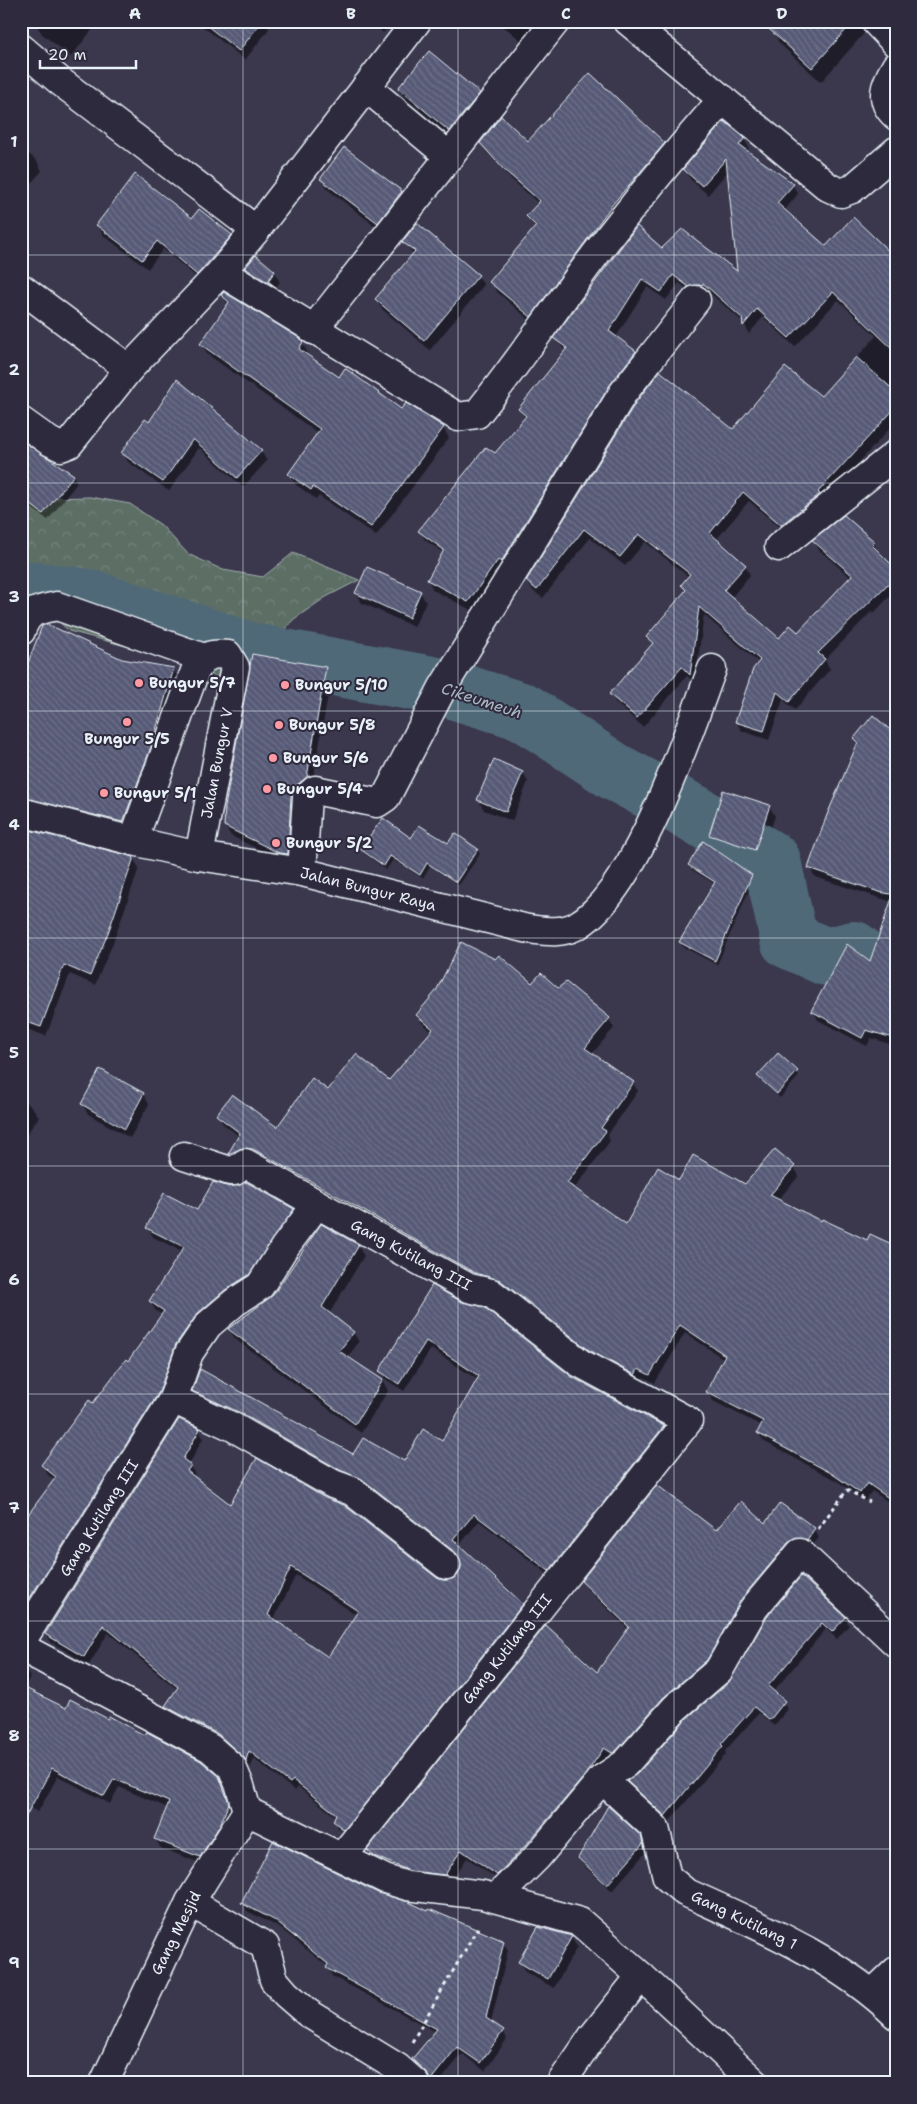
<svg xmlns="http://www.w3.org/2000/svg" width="917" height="2104" viewBox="0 0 917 2104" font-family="'Shantell Sans',sans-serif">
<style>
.forest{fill:url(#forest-crowns);stroke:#a2b0ae}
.shadow{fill:#0007;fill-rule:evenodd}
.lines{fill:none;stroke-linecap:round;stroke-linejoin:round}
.river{stroke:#506978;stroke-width:58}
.building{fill:url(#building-back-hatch);stroke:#e8f1f8;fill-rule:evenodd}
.minor-casing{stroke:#e8f1f8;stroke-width:31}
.path{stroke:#e8f1f8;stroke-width:3;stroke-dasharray:4 4;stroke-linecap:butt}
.minor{stroke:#2f2a3d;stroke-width:28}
.grid{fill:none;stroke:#e8f1f8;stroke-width:1;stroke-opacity:0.55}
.poi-dot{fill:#ff9aa2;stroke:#2f2a3d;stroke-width:2}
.labels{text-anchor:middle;stroke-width:4;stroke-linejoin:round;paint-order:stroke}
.poi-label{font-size:15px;font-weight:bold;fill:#e8f1f8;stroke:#2f2a3d;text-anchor:start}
.street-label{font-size:15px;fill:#e8f1f8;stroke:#2f2a3d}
.water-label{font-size:16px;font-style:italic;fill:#abbbc5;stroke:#2f2a3d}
.neatline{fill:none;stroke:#e8f1f8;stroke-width:2}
.grid-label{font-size:16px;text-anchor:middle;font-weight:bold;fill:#e8f1f8}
</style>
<defs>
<pattern id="forest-crowns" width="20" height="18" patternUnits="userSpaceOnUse" patternTransform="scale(1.25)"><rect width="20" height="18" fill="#5d6e65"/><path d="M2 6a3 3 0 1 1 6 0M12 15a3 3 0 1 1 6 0" fill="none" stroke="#74837c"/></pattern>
<pattern id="building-back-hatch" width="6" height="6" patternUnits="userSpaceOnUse" patternTransform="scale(1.25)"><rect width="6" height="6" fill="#575a76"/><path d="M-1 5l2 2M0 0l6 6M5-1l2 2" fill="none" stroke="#6f728a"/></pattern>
</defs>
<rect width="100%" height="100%" fill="#3b384e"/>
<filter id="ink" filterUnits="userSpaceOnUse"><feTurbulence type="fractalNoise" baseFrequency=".02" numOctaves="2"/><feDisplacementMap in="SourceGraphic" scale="10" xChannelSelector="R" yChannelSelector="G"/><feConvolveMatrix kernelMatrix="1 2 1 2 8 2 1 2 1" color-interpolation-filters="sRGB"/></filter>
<g filter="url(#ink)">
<path class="forest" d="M 90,497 L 130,504 L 161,525 L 188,554 L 223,570 L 263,577 L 293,553 L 359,580 L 326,597 L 294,619 L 248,669 L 215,677 L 201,666 L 69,631 L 43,607 L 21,592 L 21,503 L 48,498 Z"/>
<g class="shadow">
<path d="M 99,21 L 71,57 L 42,34 L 36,24 L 38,21 Z"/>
<path d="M 196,21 L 264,21 L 269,29 L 245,60 Z"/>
<path d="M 371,21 L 394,21 L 383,33 Z"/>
<path d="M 497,21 L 549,21 L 529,47 Z"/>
<path d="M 779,21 L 863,21 L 868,29 L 821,82 L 780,44 L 771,30 Z"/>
<path d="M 399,89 L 479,93 L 484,103 L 455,140 L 405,98 Z"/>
<path d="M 744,139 L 749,148 L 746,151 L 793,185 L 798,194 L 784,211 L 826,247 L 896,260 L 896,426 L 894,428 L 892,426 L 823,502 L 787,534 L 749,501 L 716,540 L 745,565 L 750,575 L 731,598 L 779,640 L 798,633 L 851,578 L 819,550 L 814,541 L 874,542 L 878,553 L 896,570 L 896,608 L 889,597 L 874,613 L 872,611 L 825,660 L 830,669 L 795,710 L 783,700 L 769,740 L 742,731 L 736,722 L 759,663 L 704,615 L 695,682 L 687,676 L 643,727 L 616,703 L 610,694 L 653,645 L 648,637 L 686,592 L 682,585 L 689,577 L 645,542 L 625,566 L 590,538 L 543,598 L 533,591 L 527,581 L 637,403 L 733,431 L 821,398 L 876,336 L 838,300 L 795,347 L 763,317 L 749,334 L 744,323 L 710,293 L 695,295 L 679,283 L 666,300 L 647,287 L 616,337 L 635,352 L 640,361 L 473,611 L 433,590 L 428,580 L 444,553 L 425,540 L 420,531 L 495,455 L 525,418 L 519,409 L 566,352 L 555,338 L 662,250 L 739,274 L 728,171 L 708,195 L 690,179 L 685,170 Z"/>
<path d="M 528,143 L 664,143 L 669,153 L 536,326 L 496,291 L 491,282 L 536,229 L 528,217 L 539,204 L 510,178 L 487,153 L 481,144 Z"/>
<path d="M 21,147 L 37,161 L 42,171 L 21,194 Z"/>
<path d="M 345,149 L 401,192 L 407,202 L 383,232 L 327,189 L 322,179 Z"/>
<path d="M 192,219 L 231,236 L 236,245 L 203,283 L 163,249 L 148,269 L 103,235 L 97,225 Z"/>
<path d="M 404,242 L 478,276 L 484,285 L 430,350 L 382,309 L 376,299 L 414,255 Z"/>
<path d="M 256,257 L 274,272 L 280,282 L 275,288 L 280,295 L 252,278 L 246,268 Z"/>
<path d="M 222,295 L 302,343 L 308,353 L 306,355 L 339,379 L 402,410 L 406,405 L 443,428 L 449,438 L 376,536 L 319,496 L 316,499 L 295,484 L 289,474 L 318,433 L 207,354 L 202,344 L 228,305 Z"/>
<path d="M 149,424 L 261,451 L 267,461 L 243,487 L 199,448 L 169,491 L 128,462 L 123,453 Z"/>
<path d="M 21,442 L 39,455 L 57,463 L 73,475 L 77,483 L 48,520 L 21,500 Z"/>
<path d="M 368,569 L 420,592 L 426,602 L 414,627 L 362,603 L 356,593 Z"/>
<path d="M 122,660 L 173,669 L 179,679 L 129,832 L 21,807 L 21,684 Z"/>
<path d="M 326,668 L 331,678 L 312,787 L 293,863 L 285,862 L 231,836 L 225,826 Z"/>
<path d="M 896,735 L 896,1046 L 871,1038 L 867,1046 L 818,1020 L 813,1011 L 870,963 L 892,902 L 815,877 L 810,868 L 859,745 L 855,738 Z"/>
<path d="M 523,773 L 528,782 L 512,821 L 484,810 L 478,800 Z"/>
<path d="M 769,806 L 775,816 L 761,859 L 716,844 L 710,834 Z"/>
<path d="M 412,840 L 477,849 L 480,854 L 459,885 L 430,866 L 423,878 L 393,860 L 386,870 L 364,853 L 361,849 Z"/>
<path d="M 133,858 L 139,868 L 113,943 L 95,985 L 70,974 L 46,1036 L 21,1027 L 21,962 Z"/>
<path d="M 689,865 L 751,876 L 753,881 L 717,965 L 683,947 L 680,942 L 715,884 L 692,870 Z"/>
<path d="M 532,985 L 558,990 L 609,1019 L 614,1028 L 592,1054 L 633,1083 L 638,1091 L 607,1136 L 610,1141 L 574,1189 L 626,1226 L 680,1182 L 745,1185 L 775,1151 L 794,1167 L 799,1176 L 778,1200 L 822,1223 L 867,1242 L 896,1248 L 896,1507 L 872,1491 L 865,1501 L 837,1481 L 763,1441 L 758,1433 L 762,1426 L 713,1401 L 708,1392 L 724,1359 L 685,1333 L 655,1383 L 643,1377 L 640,1383 L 595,1358 L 481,1282 L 234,1162 L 230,1154 L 240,1137 L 223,1124 L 218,1116 L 278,1129 L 328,1091 L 389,1082 L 432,1032 L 422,1023 L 418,1015 Z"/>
<path d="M 797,1072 L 799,1076 L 780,1098 L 759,1077 Z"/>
<path d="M 143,1094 L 149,1104 L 130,1138 L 88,1114 L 82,1104 Z"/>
<path d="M 21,1098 L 33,1108 L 39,1117 L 21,1142 Z"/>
<path d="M 230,1188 L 293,1210 L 298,1219 L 163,1402 L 21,1629 L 21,1526 L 55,1480 L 48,1475 L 43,1466 L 129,1363 L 162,1315 L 155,1310 L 150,1301 L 183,1252 L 153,1237 L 148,1228 L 197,1212 Z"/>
<path d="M 322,1226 L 358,1246 L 364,1256 L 329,1314 L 353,1332 L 359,1342 L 347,1358 L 383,1381 L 388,1391 L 361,1433 L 235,1339 L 229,1329 L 274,1296 Z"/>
<path d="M 432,1287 L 572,1378 L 663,1427 L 668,1435 L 554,1579 L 479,1521 L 459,1546 L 522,1605 L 527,1613 L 349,1837 L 339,1829 L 334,1821 L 336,1817 L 298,1787 L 295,1791 L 254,1759 L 251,1767 L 224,1743 L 171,1715 L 166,1706 L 178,1690 L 108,1633 L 89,1665 L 51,1642 L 46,1634 L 199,1430 L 203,1438 L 189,1465 L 195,1474 L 193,1477 L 230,1506 L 444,1582 L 453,1580 L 459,1576 L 463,1568 L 462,1561 L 367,1487 L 199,1399 L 194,1391 L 354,1455 L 404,1463 L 442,1442 L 478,1380 L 431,1349 L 404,1391 L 385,1379 L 380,1371 ZM 296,1575 L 357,1615 L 329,1659 L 273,1621 Z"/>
<path d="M 766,1524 L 814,1529 L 819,1538 L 618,1762 L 609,1756 L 586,1788 L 503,1883 L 467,1858 L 450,1883 L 416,1879 L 374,1860 L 369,1850 L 597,1674 L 629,1630 L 588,1590 L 582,1581 L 716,1532 Z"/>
<path d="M 768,1618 L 845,1618 L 849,1625 L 837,1639 L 826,1629 L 773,1692 L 788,1709 L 774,1726 L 759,1713 L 725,1751 L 726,1754 L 669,1822 L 633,1788 L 629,1781 L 730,1682 Z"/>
<path d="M 21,1666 L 30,1677 L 24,1688 L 220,1782 L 230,1809 L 231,1809 L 233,1813 L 205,1865 L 161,1848 L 155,1839 L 168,1808 L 119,1787 L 110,1804 L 58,1776 L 38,1812 L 21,1804 Z"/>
<path d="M 640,1837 L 646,1852 L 612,1891 L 584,1866 L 579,1858 Z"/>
<path d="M 378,1894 L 503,1942 L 508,1950 L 491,2023 L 503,2031 L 507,2039 L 485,2071 L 462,2054 L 439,2083 L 432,2083 L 413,2060 L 436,2032 L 332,1976 L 328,1967 L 280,1928 L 247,1911 L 243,1903 Z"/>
<path d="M 571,1937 L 577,1947 L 554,1988 L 525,1972 L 520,1962 Z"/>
</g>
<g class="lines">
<path class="river" d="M 21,589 L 89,598 L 252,652 L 443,687 L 524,712 L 615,772 L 695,814 L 772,861 L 789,940 L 826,957 L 854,950 L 887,978 L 896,980"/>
</g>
<g class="building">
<path d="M 201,21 L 262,21 L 239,51 Z"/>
<path d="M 760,21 L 854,21 L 812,68 Z"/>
<path d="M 429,51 L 480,93 L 449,131 L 398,88 Z"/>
<path d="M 590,73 L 665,143 L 612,205 L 531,317 L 489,282 L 536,226 L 526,216 L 540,201 L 503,169 L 480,143 L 501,116 L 528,141 Z"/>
<path d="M 724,121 L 745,138 L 739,145 L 794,184 L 777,203 L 826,246 L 853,217 L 896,258 L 896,352 L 833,292 L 789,338 L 757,309 L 743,326 L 742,318 L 704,284 L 689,287 L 673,275 L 661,292 L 642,279 L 609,331 L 636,351 L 610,385 L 501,562 L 498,560 L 468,602 L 427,580 L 444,550 L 418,531 L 486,447 L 495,453 L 526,416 L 518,409 L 567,348 L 553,338 L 637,226 L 662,248 L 682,229 L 737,271 L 726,159 L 702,186 L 683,169 Z"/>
<path d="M 344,147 L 402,191 L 378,223 L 320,179 Z"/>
<path d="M 135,174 L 192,218 L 199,209 L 232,235 L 197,275 L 157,241 L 142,260 L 96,225 Z"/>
<path d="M 417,223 L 479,275 L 424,341 L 375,299 L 415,251 L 402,242 Z"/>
<path d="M 256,255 L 275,271 L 268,281 L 277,288 L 245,268 Z"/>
<path d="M 224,292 L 301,339 L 303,342 L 299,349 L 339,377 L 345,368 L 401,409 L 406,403 L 444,427 L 371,527 L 313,487 L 311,490 L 288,474 L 320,429 L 200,344 L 229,302 L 221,295 Z"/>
<path d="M 856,357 L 896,392 L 896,407 L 818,492 L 820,494 L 781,525 L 743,492 L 710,533 L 746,565 L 724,590 L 779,638 L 790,625 L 798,632 L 852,575 L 812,540 L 844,515 L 875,542 L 872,545 L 896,569 L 896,576 L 818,653 L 825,659 L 789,702 L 777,692 L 764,731 L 735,722 L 753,669 L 760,660 L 699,607 L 690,675 L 682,667 L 637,718 L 609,694 L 653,643 L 646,637 L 686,590 L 681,585 L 690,574 L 639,534 L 620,557 L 584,529 L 537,590 L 526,581 L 636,402 L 660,371 L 733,429 L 785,367 L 821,396 Z"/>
<path d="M 177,379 L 262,450 L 237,478 L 193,439 L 163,482 L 121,453 L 145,419 L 149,422 Z"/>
<path d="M 21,440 L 74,475 L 43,514 L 21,497 Z"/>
<path d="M 367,567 L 421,591 L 409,618 L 355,593 Z"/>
<path d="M 47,624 L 122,659 L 174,668 L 151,747 L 123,822 L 21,797 L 21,681 L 42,626 Z"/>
<path d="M 252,654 L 326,667 L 307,777 L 297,785 L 291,796 L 288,854 L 279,853 L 224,826 L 225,807 Z"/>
<path d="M 873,715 L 896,735 L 896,895 L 879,892 L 808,868 L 827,815 L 858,742 L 854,738 Z"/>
<path d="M 494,759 L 523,772 L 506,812 L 477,800 Z"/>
<path d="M 723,790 L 770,805 L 755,850 L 709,835 Z"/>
<path d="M 383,818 L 411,838 L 419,825 L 448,843 L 455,833 L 478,849 L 456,882 L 427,863 L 420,875 L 390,856 L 384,866 L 360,849 Z"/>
<path d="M 21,828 L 134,857 L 108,933 L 90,976 L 64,965 L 41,1027 L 21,1020 Z"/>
<path d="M 703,841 L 752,875 L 715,961 L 679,942 L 715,882 L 688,865 Z"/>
<path d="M 892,898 L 896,898 L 896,1039 L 866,1030 L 862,1038 L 811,1011 L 847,944 L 870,961 Z"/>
<path d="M 461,942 L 495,959 L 499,955 L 532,983 L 541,973 L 558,988 L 566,982 L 610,1018 L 585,1048 L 634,1082 L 601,1128 L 606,1131 L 567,1183 L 626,1224 L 658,1167 L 679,1180 L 693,1155 L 745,1184 L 775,1149 L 795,1166 L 770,1195 L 821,1221 L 822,1219 L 867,1240 L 870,1234 L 896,1246 L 896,1503 L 867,1483 L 860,1493 L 831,1473 L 757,1433 L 763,1421 L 706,1392 L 725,1355 L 680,1325 L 650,1375 L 638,1369 L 635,1375 L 589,1350 L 500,1280 L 475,1273 L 253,1149 L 243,1148 L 228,1154 L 240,1133 L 216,1115 L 232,1094 L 277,1127 L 312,1078 L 328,1090 L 356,1054 L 389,1080 L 433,1029 L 416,1015 L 436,991 Z"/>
<path d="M 778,1053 L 798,1071 L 777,1094 L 757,1076 Z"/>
<path d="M 100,1069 L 144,1093 L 125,1129 L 81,1104 Z"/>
<path d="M 213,1182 L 230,1187 L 246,1182 L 294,1209 L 249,1275 L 225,1290 L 198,1313 L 176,1344 L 159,1392 L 21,1612 L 21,1524 L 56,1477 L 41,1465 L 89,1400 L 93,1403 L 126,1359 L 128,1361 L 164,1311 L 149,1301 L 184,1247 L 146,1228 L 164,1193 L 197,1210 Z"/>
<path d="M 321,1224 L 359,1245 L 322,1307 L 354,1332 L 339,1351 L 383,1380 L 355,1424 L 228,1329 L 273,1295 Z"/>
<path d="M 432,1285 L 462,1302 L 484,1307 L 572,1377 L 664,1426 L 549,1571 L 474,1514 L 453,1539 L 523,1604 L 344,1830 L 333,1821 L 336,1814 L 293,1780 L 290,1783 L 249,1751 L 246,1760 L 218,1734 L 165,1706 L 178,1687 L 103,1625 L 84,1657 L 45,1634 L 179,1419 L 200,1429 L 183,1459 L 191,1465 L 187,1471 L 230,1504 L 257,1458 L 325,1498 L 344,1505 L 437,1578 L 444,1580 L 452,1579 L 458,1575 L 461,1567 L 460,1559 L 456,1553 L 362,1479 L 340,1470 L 241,1413 L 192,1391 L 200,1369 L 353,1454 L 363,1438 L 404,1461 L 423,1429 L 442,1441 L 479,1376 L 426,1341 L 399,1384 L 379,1371 ZM 291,1567 L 358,1611 L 328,1657 L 268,1615 Z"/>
<path d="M 657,1485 L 716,1530 L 741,1501 L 765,1523 L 780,1503 L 815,1528 L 807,1540 L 795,1538 L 788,1543 L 742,1598 L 707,1660 L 663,1698 L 616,1751 L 612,1753 L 604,1748 L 582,1779 L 525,1846 L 497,1875 L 461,1850 L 445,1875 L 410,1871 L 374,1856 L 367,1850 L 546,1625 L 597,1672 L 629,1627 L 581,1581 Z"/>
<path d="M 801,1576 L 846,1617 L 832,1632 L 822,1623 L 768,1686 L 785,1701 L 770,1720 L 754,1707 L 721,1744 L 723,1746 L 665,1816 L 627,1781 L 638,1773 L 686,1719 L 729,1682 L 767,1617 Z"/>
<path d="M 21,1686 L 66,1708 L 70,1699 L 108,1719 L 109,1716 L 144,1735 L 147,1732 L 201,1761 L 219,1776 L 229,1803 L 220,1825 L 200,1857 L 154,1839 L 169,1802 L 114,1779 L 104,1796 L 52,1768 L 21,1825 Z"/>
<path d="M 608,1806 L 641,1836 L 643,1844 L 607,1885 L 578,1858 Z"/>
<path d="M 273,1841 L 378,1893 L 409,1902 L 428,1911 L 429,1909 L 504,1941 L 486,2018 L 504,2030 L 480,2063 L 457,2047 L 430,2081 L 426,2072 L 412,2059 L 437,2029 L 326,1968 L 328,1964 L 274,1920 L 241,1903 Z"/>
<path d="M 538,1927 L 572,1936 L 548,1979 L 518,1962 Z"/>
</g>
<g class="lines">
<defs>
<g id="minor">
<path d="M 628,21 L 828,187 L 841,193 L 852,189 L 896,151"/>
<path d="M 875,21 L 896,43"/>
<path d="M 21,48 L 61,82 L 256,230"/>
<path d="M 896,66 C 885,84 878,100 896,116"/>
<path d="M 366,87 L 450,157"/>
<path d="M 221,272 L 458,417 L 477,414 C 519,362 555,308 595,255 C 635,202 678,150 723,99"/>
<path d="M 21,288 L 129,369"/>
<path d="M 313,330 L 556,21"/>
<path d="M 21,421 L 49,441 L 61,447 L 69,444 L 129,369 L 221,272 L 256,230 L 417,21"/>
<path d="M 779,547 L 896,454"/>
<path d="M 21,631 C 28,610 37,610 57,606 L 204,658"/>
<path d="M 21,812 L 133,841 L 199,856 L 302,872 L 528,929 C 545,931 560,934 576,926 C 636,893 688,733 712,669"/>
<path d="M 133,841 L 195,671 C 206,655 209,653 228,655 L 235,667 L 199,856"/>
<path d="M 302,872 L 307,797 L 315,790 L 377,803 L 386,797 L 443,687 L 623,393 L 696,300"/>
<path d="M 184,1156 L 230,1171 L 235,1171 L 245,1163 L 317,1204"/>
<path d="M 173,1399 L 233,1427 L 333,1484 L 352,1491 L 446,1565"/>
<path d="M 21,1642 L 173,1399 L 189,1353 L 208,1325 L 235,1302 L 260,1286 L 284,1248 L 317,1204 L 469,1288 L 491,1293 L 580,1363 L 688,1421 L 342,1857"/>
<path d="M 21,1647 L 210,1748 L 232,1767 L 240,1786 L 247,1811 L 190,1902 L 104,2083"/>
<path d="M 602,1779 L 655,1828 L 667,1877 L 685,1892 C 759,1926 837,1958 896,2015"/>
<path d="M 247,1811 L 385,1879 L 407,1886 L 483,1895 L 580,1922 L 641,1976 L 755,2083"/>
<path d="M 496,1898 L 537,1857 L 602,1779 L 626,1763 L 675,1708 L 719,1670 L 754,1608 L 800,1553 L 896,1643"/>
<path d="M 190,1902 L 265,1946 L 274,1980 L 286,1994 L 308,2013 L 398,2068 L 415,2083"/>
<path d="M 873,1993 L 896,1971"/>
<path d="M 561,2083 L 593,2036 L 641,1976"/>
</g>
</defs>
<use href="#minor" class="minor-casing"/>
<g class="path">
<path d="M 818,1529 L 847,1490 L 870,1502"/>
<path d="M 412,2042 L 479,1926"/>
</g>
<use href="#minor" class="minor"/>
</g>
</g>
<path class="grid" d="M 243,21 L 243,2083M 458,21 L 458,2083M 674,21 L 674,2083M 21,255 L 896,255M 21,483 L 896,483M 21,711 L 896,711M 21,938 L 896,938M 21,1166 L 896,1166M 21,1394 L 896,1394M 21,1621 L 896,1621M 21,1849 L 896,1849"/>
<g class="poi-dot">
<circle cx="139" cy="683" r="5"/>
<circle cx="285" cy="685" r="5"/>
<circle cx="127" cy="722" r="5"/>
<circle cx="279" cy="725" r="5"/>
<circle cx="273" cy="758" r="5"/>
<circle cx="267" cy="789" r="5"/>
<circle cx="104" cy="793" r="5"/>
<circle cx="276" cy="843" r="5"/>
</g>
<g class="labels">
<g class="poi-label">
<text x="149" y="688">Bungur 5/7</text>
<text x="295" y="690">Bungur 5/10</text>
<text x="289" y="730">Bungur 5/8</text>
<text x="127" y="744" text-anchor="middle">Bungur 5/5</text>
<text x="283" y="763">Bungur 5/6</text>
<text x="277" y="794">Bungur 5/4</text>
<text x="114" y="798">Bungur 5/1</text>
<text x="286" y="848">Bungur 5/2</text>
</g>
<g class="street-label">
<text transform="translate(217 763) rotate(-79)" y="5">Jalan Bungur V</text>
<text transform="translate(368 889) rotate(14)" y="5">Jalan Bungur Raya</text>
<text transform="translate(411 1255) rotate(28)" y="5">Gang Kutilang III</text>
<text transform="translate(99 1518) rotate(-58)" y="5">Gang Kutilang III</text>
<text transform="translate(507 1649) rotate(-52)" y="5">Gang Kutilang III</text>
<text transform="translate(744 1920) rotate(26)" y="5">Gang Kutilang 1</text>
<text transform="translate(176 1933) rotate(-63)" y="5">Gang Mesjid</text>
</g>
<g class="water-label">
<text transform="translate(482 700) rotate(18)" y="6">Cikeumeuh</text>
</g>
</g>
<rect width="917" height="2104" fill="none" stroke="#2f2a3d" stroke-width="55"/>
<path d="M40 60v8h96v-8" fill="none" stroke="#e8f1f8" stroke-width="2.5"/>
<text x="48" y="60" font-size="15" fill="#e8f1f8" stroke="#2f2a3d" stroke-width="4" paint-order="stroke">20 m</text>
<rect x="28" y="28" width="862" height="2048" class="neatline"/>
<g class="grid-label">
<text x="135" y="19">A</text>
<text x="351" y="19">B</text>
<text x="566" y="19">C</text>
<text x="782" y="19">D</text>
<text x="14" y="147">1</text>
<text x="14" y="375">2</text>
<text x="14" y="602">3</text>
<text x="14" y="830">4</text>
<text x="14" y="1058">5</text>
<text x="14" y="1285">6</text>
<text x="14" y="1513">7</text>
<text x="14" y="1741">8</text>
<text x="14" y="1968">9</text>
</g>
</svg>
